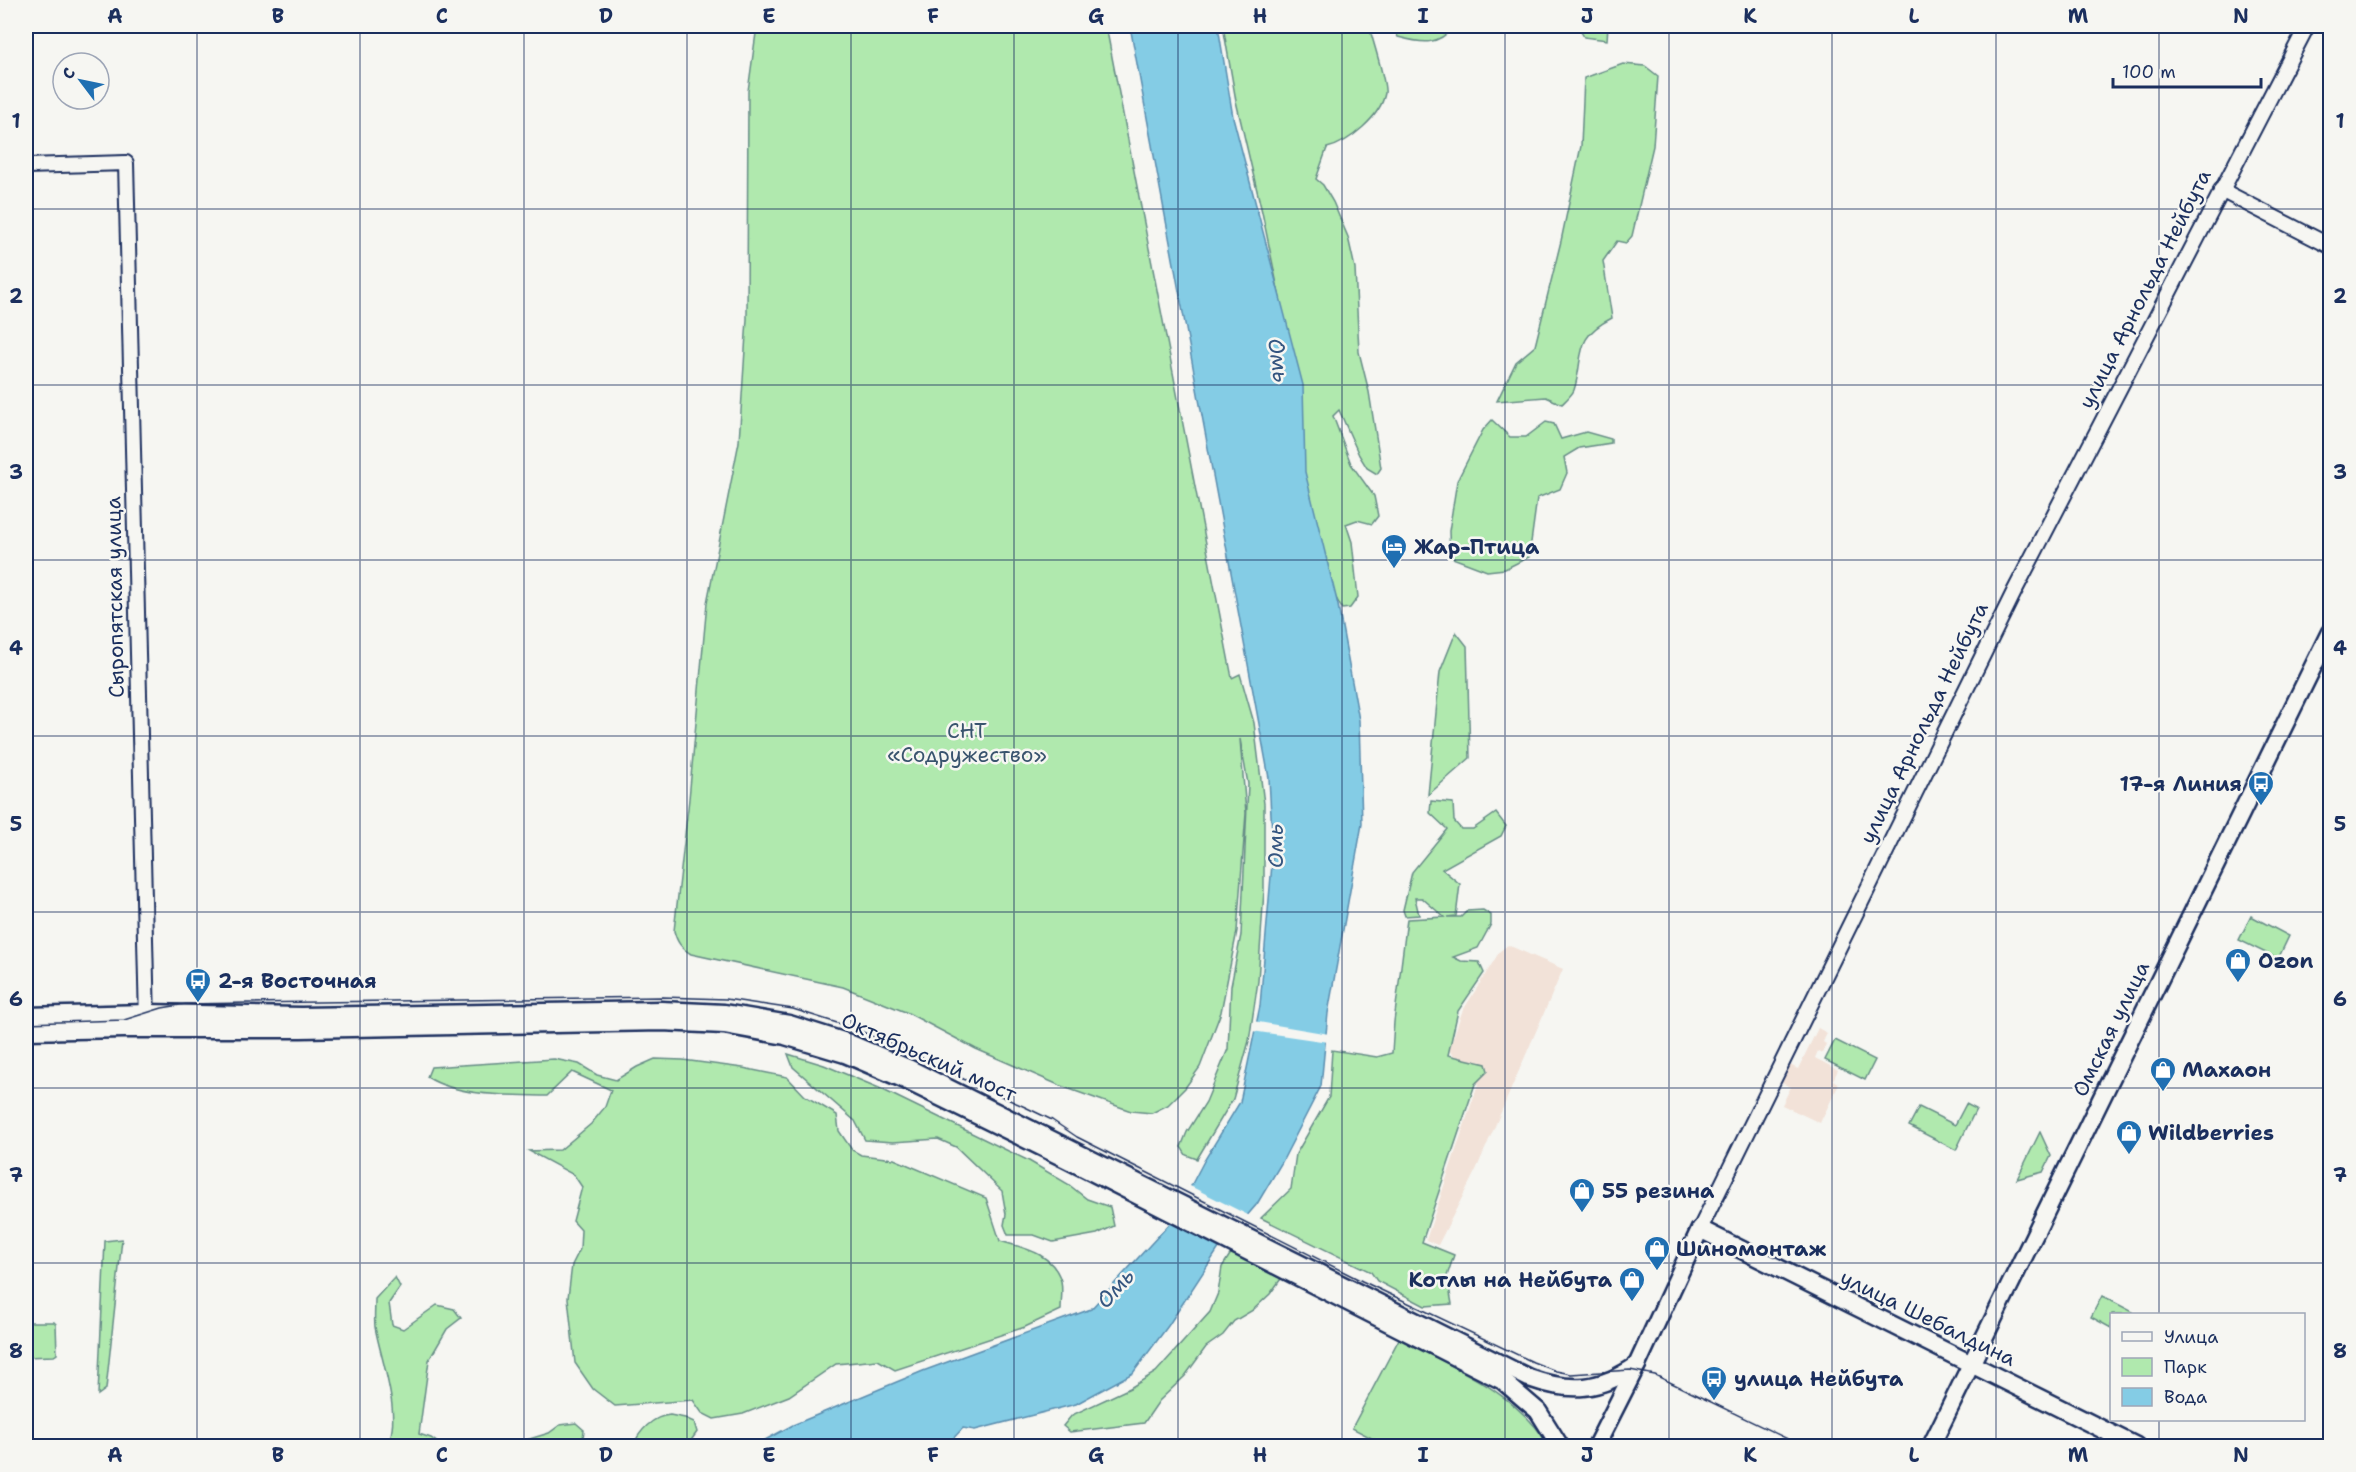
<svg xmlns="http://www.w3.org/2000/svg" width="2356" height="1472" viewBox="0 0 2356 1472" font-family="'Shantell Sans',sans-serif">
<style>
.built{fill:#f2e2d8}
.green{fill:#b0e9ae;stroke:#668c86;stroke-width:1.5}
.water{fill:#84cce5;stroke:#5a8daf;stroke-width:1.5}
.pier{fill:#f6f6f2}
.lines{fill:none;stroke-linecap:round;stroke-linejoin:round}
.minor-casing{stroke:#1b2f5e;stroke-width:18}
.major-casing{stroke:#1b2f5e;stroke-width:21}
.minor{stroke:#f6f6f2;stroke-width:14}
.major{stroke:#f6f6f2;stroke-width:16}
.tram{stroke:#1b2f5e;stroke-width:1.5}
.grid{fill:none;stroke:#1b2f5e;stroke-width:1.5;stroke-opacity:0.55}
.labels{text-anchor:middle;stroke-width:5;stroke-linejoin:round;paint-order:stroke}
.street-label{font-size:21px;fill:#1b2f5e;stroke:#f6f6f2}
.poi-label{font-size:21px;font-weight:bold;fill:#1b2f5e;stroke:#f6f6f2;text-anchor:start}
.park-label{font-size:21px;fill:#39546e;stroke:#f6f6f2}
.water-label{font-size:22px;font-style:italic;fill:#355680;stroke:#f6f6f2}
.neatline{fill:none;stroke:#1b2f5e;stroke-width:2}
.grid-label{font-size:20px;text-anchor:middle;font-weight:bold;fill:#1b2f5e}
</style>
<rect width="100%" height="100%" fill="#f6f6f2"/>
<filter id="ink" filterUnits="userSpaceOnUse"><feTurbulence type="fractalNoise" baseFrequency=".0167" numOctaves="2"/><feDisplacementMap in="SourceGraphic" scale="12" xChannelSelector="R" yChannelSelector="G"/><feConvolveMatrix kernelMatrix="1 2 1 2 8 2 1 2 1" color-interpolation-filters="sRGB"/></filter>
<g filter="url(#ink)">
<g class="built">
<path d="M 1508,945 L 1563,969 L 1476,1170 L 1438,1245 L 1426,1240 L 1478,1084 L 1449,1050 L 1462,1012 L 1500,951 Z"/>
<path d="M 1818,1028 L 1827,1033 L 1823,1042 L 1826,1044 L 1822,1053 L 1818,1051 L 1815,1058 L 1838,1070 L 1833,1080 L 1839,1084 L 1820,1123 L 1782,1105 L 1791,1087 L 1782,1083 L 1790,1065 L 1798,1069 Z"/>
</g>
<g class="green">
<path d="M 757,26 L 1106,26 L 1232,678 L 1240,674 L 1254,723 L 1264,804 L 1264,890 L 1258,981 L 1249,1041 L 1233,1099 L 1197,1159 L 1186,1155 L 1181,1147 L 1187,1132 L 1206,1102 L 1228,1049 L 1231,986 L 1241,935 L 1248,784 L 1240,739 L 1246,813 L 1237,931 L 1221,1012 L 1200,1067 L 1185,1088 L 1168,1105 L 1152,1113 L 1131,1111 L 1061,1086 L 976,1049 L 908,1013 L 843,987 L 691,954 C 681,948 677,942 674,931 L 689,799 L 707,603 L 739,442 L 747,319 L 748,91 Z"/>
<path d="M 1223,26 L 1369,26 C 1372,38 1387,84 1385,93 C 1381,116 1349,143 1327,148 L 1316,179 L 1323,185 L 1333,202 L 1348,237 L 1355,268 L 1359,352 L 1369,392 L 1381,468 L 1377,474 L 1367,468 L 1359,455 L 1339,410 L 1333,416 L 1351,464 L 1374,496 L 1378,516 L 1372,524 L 1357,520 L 1346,524 L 1352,542 L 1358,597 L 1350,608 L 1342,609 L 1327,581 L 1301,478 L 1290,347 L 1262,212 L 1236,101 Z"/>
<path d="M 1392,26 L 1455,26 C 1437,46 1424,44 1398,37 Z"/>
<path d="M 1578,26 L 1608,26 L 1607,40 L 1584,37 Z"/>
<path d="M 1623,64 L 1645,66 L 1658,76 L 1653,146 L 1632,236 L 1626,243 L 1617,241 L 1603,261 L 1612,318 C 1572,338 1585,356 1574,390 C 1572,395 1566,400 1562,404 L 1546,397 L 1497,401 L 1516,362 L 1535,346 L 1561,241 L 1581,146 L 1584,78 Z"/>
<path d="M 1492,420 L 1510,437 L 1526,437 L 1546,422 L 1554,424 L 1561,439 L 1586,432 L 1611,439 L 1611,443 L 1579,448 L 1564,457 L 1567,473 L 1560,489 L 1537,498 L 1529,557 L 1505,569 L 1487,571 L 1450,557 L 1449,531 L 1457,481 L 1483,430 Z"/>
<path d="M 1456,632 L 1467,646 L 1470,758 L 1428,795 L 1440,672 Z"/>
<path d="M 1431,801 L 1453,803 L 1454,821 L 1461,829 L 1473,829 L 1496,813 L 1506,826 L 1501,836 L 1442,869 L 1460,884 L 1456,916 L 1447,917 L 1461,917 L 1467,911 L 1483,910 L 1491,915 L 1491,924 L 1478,948 L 1453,957 L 1461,961 L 1479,962 L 1484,973 L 1458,1011 L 1448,1055 L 1486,1064 L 1488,1071 L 1475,1084 L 1422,1242 L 1454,1255 L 1447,1276 L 1452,1304 L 1425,1306 L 1377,1281 L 1371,1272 L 1261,1218 L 1291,1189 L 1296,1154 L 1329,1097 L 1332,1050 L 1377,1057 L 1392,1053 L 1394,1022 L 1407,919 L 1444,917 L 1422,898 L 1415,898 L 1419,915 L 1405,916 L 1403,910 L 1412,872 L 1447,829 L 1430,813 Z"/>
<path d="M 2251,916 L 2289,936 L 2278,959 L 2239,940 Z"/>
<path d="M 1835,1040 L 1875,1060 L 1865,1080 L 1825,1060 Z"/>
<path d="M 788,1054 L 824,1065 L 879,1088 L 1029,1161 L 1068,1184 L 1087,1199 L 1110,1207 L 1114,1226 L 1097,1234 L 1053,1242 L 1034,1235 L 1008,1235 L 1004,1225 L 1006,1214 L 1002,1191 L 956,1147 L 938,1139 L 893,1142 L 865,1140 L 855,1121 L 793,1067 Z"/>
<path d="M 554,1059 L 579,1064 L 597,1075 L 616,1080 L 637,1067 L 655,1059 L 683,1060 L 743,1068 L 787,1077 L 805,1096 L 837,1115 L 839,1131 L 852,1150 L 861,1155 L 894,1159 L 986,1198 L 1000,1241 C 1024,1248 1053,1253 1061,1281 C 1063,1289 1061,1301 1061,1310 L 1025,1327 L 895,1370 L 878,1360 L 836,1364 L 789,1396 L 743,1414 L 714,1419 L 702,1413 L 693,1400 L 615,1406 L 593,1389 L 575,1363 L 568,1298 L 572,1265 L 580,1249 L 581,1230 L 573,1221 L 582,1187 L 574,1175 L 529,1151 L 560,1150 L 591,1124 L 605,1107 L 611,1090 L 572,1072 L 547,1096 C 511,1095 458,1097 427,1077 L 431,1067 Z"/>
<path d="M 1966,1104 L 1976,1109 L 1956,1150 L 1909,1126 L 1919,1107 L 1955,1125 Z"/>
<path d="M 2040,1132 L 2051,1156 L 2043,1172 L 2017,1179 Z"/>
<path d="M 122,1239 L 106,1389 L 98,1395 L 105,1241 Z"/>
<path d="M 1233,1250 L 1283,1276 L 1270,1294 L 1253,1310 L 1234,1321 L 1223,1335 L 1206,1347 L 1185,1376 L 1159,1401 L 1144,1423 L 1070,1432 L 1063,1426 L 1072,1415 L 1130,1388 L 1156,1372 L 1210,1312 L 1218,1293 L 1222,1267 Z"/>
<path d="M 395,1277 L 400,1287 L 389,1303 L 392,1325 L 403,1329 L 437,1305 L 454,1309 L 461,1318 L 447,1329 L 429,1360 L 419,1434 L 431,1438 L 442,1446 L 387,1446 C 403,1416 381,1360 375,1327 C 374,1318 375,1308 375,1299 Z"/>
<path d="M 2102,1296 L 2133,1312 L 2132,1314 L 2112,1314 L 2111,1328 L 2091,1317 Z"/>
<path d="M 26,1322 L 54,1322 L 56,1324 L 57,1354 L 54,1356 L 26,1357 Z"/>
<path d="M 1399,1339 C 1454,1368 1516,1391 1549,1446 L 1387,1446 L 1352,1428 Z"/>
<path d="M 670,1415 L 685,1418 L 694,1422 L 697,1432 L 687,1446 L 633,1446 C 639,1431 653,1416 670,1415 Z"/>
<path d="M 576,1423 L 584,1430 L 582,1446 L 526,1446 L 526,1440 L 549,1433 L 560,1425 Z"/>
</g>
<path class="water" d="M 1130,26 L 1218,26 L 1233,117 L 1303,385 L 1305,472 L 1338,605 L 1359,720 L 1362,824 L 1328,1013 L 1321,1086 L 1282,1162 L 1257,1204 L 1219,1248 L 1168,1326 L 1133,1373 L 1076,1404 L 975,1430 L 963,1428 L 946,1446 L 754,1446 L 793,1425 L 923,1371 L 1091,1309 L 1173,1220 L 1204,1161 L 1240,1102 L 1260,1006 L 1273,852 L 1269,778 Z"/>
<g class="pier">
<path d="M 1253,1021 L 1329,1034 L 1328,1042 L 1252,1031 Z"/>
<path d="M 1188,1185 L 1250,1216 L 1225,1246 L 1171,1217 Z"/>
</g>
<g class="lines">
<defs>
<g id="minor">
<path d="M 26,166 L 126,163 L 147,1021"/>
<path d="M 2221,190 L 2330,246"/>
<path d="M 1700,1229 L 2015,590 L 2307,26"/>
</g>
<g id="major">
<path d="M 26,1016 L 147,1013 L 301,1016 L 661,1010 L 724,1013 L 789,1024 L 849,1043 L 908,1068 L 1529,1378 C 1571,1393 1600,1391 1637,1365"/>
<path d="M 26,1031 L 124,1029 L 301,1029 L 662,1022 L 724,1025 L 785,1036 L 845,1054 L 903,1079 L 1066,1159 L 1503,1381 L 1538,1411 L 1560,1446"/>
<path d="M 1596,1446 L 1637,1365 L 1700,1229 L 2136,1446"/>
<path d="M 1931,1446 L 2330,632"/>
</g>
</defs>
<use href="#minor" class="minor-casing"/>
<use href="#major" class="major-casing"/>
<use href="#minor" class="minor"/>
<use href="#major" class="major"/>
<path class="tram" d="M 26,1023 L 124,1020 L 162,1008 L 186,1004 L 662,997 L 726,999 L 793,1009 L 853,1028 L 913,1053 L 959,1077 L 1025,1107 L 1052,1120 L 1077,1137 L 1362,1281 L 1533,1362 L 1556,1371 L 1571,1374 L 1630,1370 L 1655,1375 L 1802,1446"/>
</g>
</g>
<path class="grid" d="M 197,26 L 197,1446M 360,26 L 360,1446M 524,26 L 524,1446M 687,26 L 687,1446M 851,26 L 851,1446M 1014,26 L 1014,1446M 1178,26 L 1178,1446M 1342,26 L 1342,1446M 1505,26 L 1505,1446M 1669,26 L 1669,1446M 1832,26 L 1832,1446M 1996,26 L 1996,1446M 2159,26 L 2159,1314M 26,209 L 2330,209M 26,385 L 2330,385M 26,560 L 2330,560M 26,736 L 2330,736M 26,912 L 2330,912M 26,1088 L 2330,1088M 26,1263 L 2330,1263M 2159,1420 L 2159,1446"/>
<defs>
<symbol id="hotel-pin" viewBox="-11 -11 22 30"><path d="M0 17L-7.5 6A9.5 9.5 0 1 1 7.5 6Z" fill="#1f6fb2" stroke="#f6f6f2"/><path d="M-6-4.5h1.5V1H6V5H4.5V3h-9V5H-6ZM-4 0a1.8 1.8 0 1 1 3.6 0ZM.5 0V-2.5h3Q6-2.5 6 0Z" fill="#fff"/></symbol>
<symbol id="bus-pin" viewBox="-11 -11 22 30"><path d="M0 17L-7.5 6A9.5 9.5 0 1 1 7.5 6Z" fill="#1f6fb2" stroke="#f6f6f2"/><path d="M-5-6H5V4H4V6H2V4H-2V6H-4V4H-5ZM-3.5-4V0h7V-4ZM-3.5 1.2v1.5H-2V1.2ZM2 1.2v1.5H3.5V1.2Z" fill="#fff"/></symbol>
<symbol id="shop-pin" viewBox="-11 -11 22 30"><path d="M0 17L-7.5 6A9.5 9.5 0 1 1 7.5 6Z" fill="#1f6fb2" stroke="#f6f6f2"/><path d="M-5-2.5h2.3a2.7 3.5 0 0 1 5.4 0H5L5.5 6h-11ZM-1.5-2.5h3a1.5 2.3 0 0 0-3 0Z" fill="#fff"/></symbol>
</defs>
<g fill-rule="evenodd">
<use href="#hotel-pin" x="1379" y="532" width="30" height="40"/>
<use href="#bus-pin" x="2246" y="769" width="30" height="40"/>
<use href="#shop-pin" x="2223" y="946" width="30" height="40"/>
<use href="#bus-pin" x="183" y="966" width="30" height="40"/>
<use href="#shop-pin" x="2148" y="1055" width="30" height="40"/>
<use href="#shop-pin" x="2114" y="1118" width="30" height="40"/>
<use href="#shop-pin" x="1567" y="1176" width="30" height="40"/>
<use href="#shop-pin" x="1642" y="1234" width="30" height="40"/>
<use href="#shop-pin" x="1617" y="1265" width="30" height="40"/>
<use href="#bus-pin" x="1699" y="1364" width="30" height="40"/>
</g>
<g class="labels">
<g class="street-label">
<text transform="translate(2145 289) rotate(-63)" y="7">улица Арнольда Нейбута</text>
<text transform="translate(115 597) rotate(-91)" y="7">Сыропятская улица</text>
<text transform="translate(1924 723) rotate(-64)" y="7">улица Арнольда Нейбута</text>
<text transform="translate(2111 1029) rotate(-64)" y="7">Омская улица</text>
<text transform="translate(929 1057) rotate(24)" y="7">Октябрьский мост</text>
<text transform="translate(1928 1318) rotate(26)" y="7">улица Шебалдина</text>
</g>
<g class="poi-label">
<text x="1414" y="554">Жар-Птица</text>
<text x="2242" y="791" text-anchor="end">17-я Линия</text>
<text x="2258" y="968">Ozon</text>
<text x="218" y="988">2-я Восточная</text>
<text x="2182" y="1077">Махаон</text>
<text x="2148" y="1140">Wildberries</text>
<text x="1602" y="1198">55 резина</text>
<text x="1676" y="1256">Шиномонтаж</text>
<text x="1612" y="1287" text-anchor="end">Котлы на Нейбута</text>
<text x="1734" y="1386">улица Нейбута</text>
</g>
<g class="park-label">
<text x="967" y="738">СНТ<tspan x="967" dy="24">«Содружество»</tspan></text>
</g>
<g class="water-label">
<text transform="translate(1279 360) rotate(82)" y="8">Омь</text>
<text transform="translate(1275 846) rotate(-90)" y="8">Омь</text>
<text transform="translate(1115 1288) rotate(-48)" y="8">Омь</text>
</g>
</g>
<rect width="2356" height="1472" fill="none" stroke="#f6f6f2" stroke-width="66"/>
<rect x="2110" y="1313" width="195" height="108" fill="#f6f6f2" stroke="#9ea6b7" stroke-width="1.5"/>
<rect x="2122" y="1332" width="30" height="9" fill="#f6f6f2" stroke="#9ea6b7" stroke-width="1.5"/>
<text x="2164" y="1343" font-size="18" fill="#1b2f5e">Улица</text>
<rect x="2122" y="1358" width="30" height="18" fill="#b0e9ae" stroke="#9ea6b7" stroke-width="1.5"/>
<text x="2164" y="1373" font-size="18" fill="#1b2f5e">Парк</text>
<rect x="2122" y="1388" width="30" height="18" fill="#84cce5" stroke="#9ea6b7" stroke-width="1.5"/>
<text x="2164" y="1403" font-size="18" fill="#1b2f5e">Вода</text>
<g transform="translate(81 81) rotate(302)"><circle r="28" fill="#f6f6f2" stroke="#9ea6b7" stroke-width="1.5"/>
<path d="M0-4.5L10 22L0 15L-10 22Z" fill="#1f6fb2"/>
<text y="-9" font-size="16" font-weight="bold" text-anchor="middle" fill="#1b2f5e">С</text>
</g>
<path d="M2113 78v9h148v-9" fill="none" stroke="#1b2f5e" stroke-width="3"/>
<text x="2122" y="78" font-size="18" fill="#1b2f5e" stroke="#f6f6f2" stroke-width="4.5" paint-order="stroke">100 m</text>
<rect x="33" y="33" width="2290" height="1406" class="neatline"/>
<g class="grid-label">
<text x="115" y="23">A</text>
<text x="278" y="23">B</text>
<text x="442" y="23">C</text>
<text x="606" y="23">D</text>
<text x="769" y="23">E</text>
<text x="933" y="23">F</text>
<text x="1096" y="23">G</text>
<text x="1260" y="23">H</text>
<text x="1423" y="23">I</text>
<text x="1587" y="23">J</text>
<text x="1750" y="23">K</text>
<text x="1914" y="23">L</text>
<text x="2078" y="23">M</text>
<text x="2241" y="23">N</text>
<text x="16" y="128">1</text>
<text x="2340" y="128">1</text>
<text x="16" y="303">2</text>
<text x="2340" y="303">2</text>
<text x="16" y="479">3</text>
<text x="2340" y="479">3</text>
<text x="16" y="655">4</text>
<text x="2340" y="655">4</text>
<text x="16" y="831">5</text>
<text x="2340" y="831">5</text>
<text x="16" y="1006">6</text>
<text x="2340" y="1006">6</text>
<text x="16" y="1182">7</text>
<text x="2340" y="1182">7</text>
<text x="16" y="1358">8</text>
<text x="2340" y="1358">8</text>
<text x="115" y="1462">A</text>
<text x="278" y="1462">B</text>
<text x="442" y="1462">C</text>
<text x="606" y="1462">D</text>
<text x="769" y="1462">E</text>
<text x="933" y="1462">F</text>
<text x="1096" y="1462">G</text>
<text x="1260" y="1462">H</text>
<text x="1423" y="1462">I</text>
<text x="1587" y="1462">J</text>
<text x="1750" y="1462">K</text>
<text x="1914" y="1462">L</text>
<text x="2078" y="1462">M</text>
<text x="2241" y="1462">N</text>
</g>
</svg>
